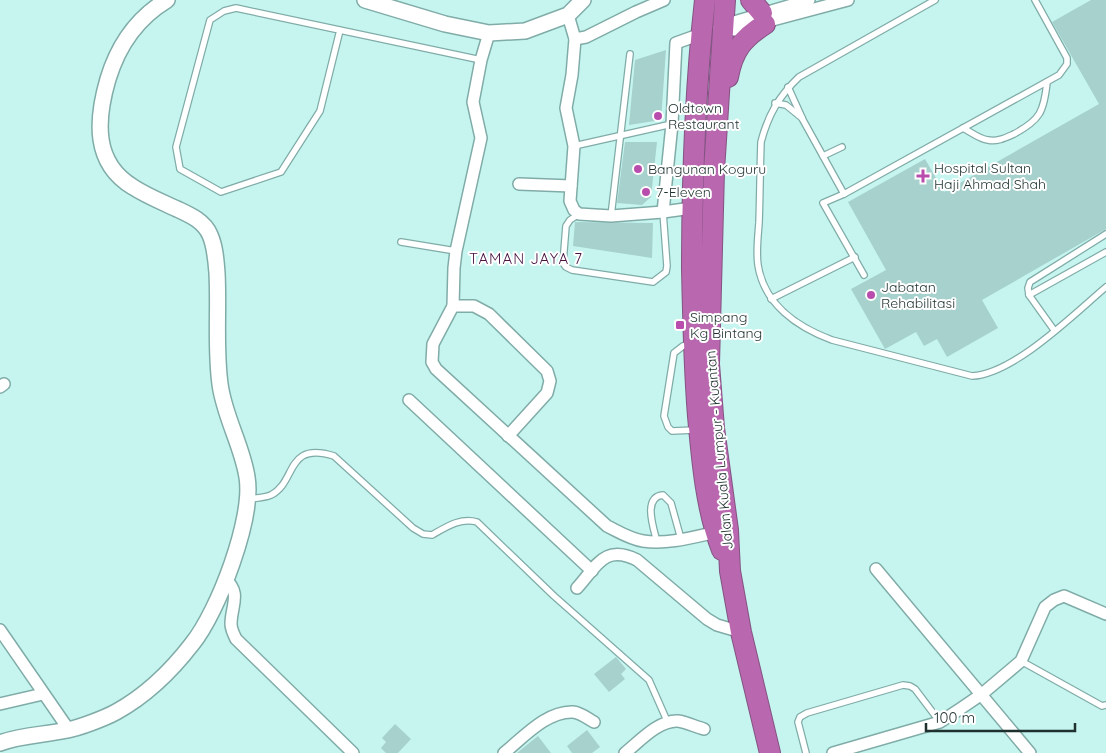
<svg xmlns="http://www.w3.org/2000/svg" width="1106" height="753" viewBox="0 0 1106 753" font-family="Quicksand,sans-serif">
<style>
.building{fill:#a6d1cd}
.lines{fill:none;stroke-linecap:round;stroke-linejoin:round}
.lane-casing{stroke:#80aca8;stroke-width:8}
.street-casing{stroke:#80aca8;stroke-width:14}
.secondary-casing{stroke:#80aca8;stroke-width:18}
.highway-casing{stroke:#835482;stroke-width:22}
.lane{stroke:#fff;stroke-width:5.5}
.street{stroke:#fff;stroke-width:11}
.secondary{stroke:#fff;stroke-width:15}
.highway{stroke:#b967af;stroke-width:20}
.poi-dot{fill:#b94dae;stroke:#fff;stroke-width:2}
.labels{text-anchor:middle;stroke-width:4;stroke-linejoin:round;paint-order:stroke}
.poi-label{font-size:14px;fill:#1f312f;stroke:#fff;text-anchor:start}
.street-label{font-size:14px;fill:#1f312f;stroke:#fff}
.neighbourhood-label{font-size:15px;letter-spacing:1px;fill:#471442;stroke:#fff}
</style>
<rect width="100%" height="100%" fill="#c6f5f0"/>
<g class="building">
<path d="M 1091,0 L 1106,0 L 1106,229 L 982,300 L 998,328 L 947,357 L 937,339 L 924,346 L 916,332 L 885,349 L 851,289 L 886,270 L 848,202 L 925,159 L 944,192 L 1099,104 L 1052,22 Z"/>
<path d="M 666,50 L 661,120 L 629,125 L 635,60 Z"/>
<path d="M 625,142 L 657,142 L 651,197 L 642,205 L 617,203 Z"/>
<path d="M 575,222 L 653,223 L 652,258 L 573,246 Z"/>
<path d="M 616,657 L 626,669 L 621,674 L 625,679 L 609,692 L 594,674 Z"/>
<path d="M 395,724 L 411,739 L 398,753 L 386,753 L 381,748 L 386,742 L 382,738 Z"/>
<path d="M 587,730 L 600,747 L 592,753 L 572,753 L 567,746 Z"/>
<path d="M 538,736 L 551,753 L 517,753 L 528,744 Z"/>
</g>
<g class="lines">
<defs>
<g id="lane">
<path d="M 935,0 L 799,77 C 779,96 768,115 761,142 C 760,169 760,196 759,223 C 758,236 756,252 758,265 C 764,304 797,327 832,340 L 972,376 C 1014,374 1074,314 1106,287"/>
<path d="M 340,30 L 320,111 L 281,172 L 221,192 L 180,169 L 176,147 L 210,20 L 224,11 L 236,8 L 481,60"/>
<path d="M 788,87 L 803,120 L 844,194"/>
<path d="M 775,103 L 786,105 L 802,118"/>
<path d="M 963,128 C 971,132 979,139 988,140 C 997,142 1005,138 1014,134 C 1040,120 1044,112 1047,82"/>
<path d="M 574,146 L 672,124"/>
<path d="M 823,156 L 842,147"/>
<path d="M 579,214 L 570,220 L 566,226 L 563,263 L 566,267 L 572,270 L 653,282 L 666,272 L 667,266 L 663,212"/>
<path d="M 611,216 L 630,54"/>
<path d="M 401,242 L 456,251"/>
<path d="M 864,275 L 823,203 L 844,194 L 1059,75 L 1067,64 L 1067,58 L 1035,0"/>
<path d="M 1029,295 L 1106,252"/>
<path d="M 771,299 L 855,257"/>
<path d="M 1054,330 L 1029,295 L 1028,288 L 1030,282 L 1106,234"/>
<path d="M 690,343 L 683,346 L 674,353 L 664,416 L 668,427 L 672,431 L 695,430"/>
<path d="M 248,499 C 256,498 264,498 271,495 C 297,482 285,441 334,456 L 413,528 L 423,534 L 432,535 C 446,527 461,517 477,522 L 554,596 L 649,680 L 668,723"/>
<path d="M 657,542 C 654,529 642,497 663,495 L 671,503 L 681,539"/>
<path d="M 1021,661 L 1102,706 L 1106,705"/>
<path d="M 806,753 L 798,722 L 800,717 L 807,713 L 903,685 L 910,686 L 915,689 L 940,722"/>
</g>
<g id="street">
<path d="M 568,15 L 575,39 L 572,75 L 566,108 L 574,146 L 570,201 L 574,210 L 579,214 L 611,216 L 663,212 L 692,208"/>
<path d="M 719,28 L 735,30 L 848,0"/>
<path d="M 723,28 L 734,22 L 809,0"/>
<path d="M 489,33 L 481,60 L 473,102 L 481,138 L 456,251 L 454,268 L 453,306 L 433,344 L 432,362 L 436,369 L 607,526 C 619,532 630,539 643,541 C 669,545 697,536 721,531"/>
<path d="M 575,39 L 586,37 L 636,12 L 664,0"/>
<path d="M 519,184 L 571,186"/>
<path d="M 663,212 L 672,124 L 676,43 L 701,34"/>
<path d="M 453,306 L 474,306 L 489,314 L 547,371 L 550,381 L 547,393 L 508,436"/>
<path d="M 0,387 L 4,384"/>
<path d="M 409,400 L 592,571"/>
<path d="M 876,569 L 1030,753"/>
<path d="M 225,579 C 242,593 231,606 231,624 C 231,629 234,635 236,639 L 353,753"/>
<path d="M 577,588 C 597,566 604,544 637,560 L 707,619 L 717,625 L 741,632"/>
<path d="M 0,630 L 69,730"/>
<path d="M 0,704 L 43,694"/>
<path d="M 504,753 C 523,738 546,711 573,712 C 581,713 587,718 594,722"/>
<path d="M 625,753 C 639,742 658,720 678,721 C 686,722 696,727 704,729"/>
<path d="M 833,753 L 940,722 L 960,709 L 982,694 L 1021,661 L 1045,607 L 1054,600 L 1064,596 L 1106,614"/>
</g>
<g id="secondary">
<path d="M 365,0 L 445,24 L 489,33 L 525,31 L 568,15 L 583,0"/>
<path d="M 0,743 C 21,735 45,735 67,730 C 79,728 105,718 116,712 C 145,696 172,670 192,644 C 218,612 254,518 247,477 C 242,445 224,416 220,384 C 215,347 219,310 217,273 C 216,260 215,246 210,235 C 204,221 190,215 177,209 C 162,202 147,196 133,187 C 93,163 96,120 108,79 C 118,46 137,18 167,0"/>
</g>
<g id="highway">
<path d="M 705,0 C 695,89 692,179 692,269 C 693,318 694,367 698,416 C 702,461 706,509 722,550"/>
<path d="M 725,0 L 714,171 L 709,364 L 714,428 L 728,530 L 730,571 L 741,632 L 770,753"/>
<path d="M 751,0 L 762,13"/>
<path d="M 728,77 C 733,50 743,38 765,24"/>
</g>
</defs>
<use href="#lane" class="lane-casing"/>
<use href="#street" class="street-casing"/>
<use href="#secondary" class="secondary-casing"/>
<use href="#highway" class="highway-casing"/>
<use href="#lane" class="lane"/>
<use href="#street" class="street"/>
<use href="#secondary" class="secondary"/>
<use href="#highway" class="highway"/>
</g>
<g class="poi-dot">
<circle cx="658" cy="116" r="5"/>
<circle cx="638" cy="169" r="5"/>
<path d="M920.5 168.5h5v5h5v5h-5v5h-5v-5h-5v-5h5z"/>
<circle cx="646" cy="192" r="5"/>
<circle cx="871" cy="295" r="5"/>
<rect x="675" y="320" width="10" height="10" rx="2.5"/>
</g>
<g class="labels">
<g class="poi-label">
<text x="668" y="113">Oldtown<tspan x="668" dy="16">Restaurant</tspan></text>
<text x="934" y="173">Hospital Sultan<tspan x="934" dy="16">Haji Ahmad Shah</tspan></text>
<text x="648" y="174">Bangunan Koguru</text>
<text x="656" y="197">7-Eleven</text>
<text x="881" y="292">Jabatan<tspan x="881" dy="16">Rehabilitasi</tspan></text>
<text x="690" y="322">Simpang<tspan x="690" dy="16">Kg Bintang</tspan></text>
</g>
<g class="street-label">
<text transform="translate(719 450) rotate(-95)" y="5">Jalan Kuala Lumpur - Kuantan</text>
</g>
<g class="neighbourhood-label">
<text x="526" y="264">TAMAN JAYA 7</text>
</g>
</g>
<path d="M926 723v8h149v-8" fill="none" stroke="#1f312f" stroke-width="2.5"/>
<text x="934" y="723" font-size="15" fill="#1f312f" stroke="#ffffff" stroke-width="4" paint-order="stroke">100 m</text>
</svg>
